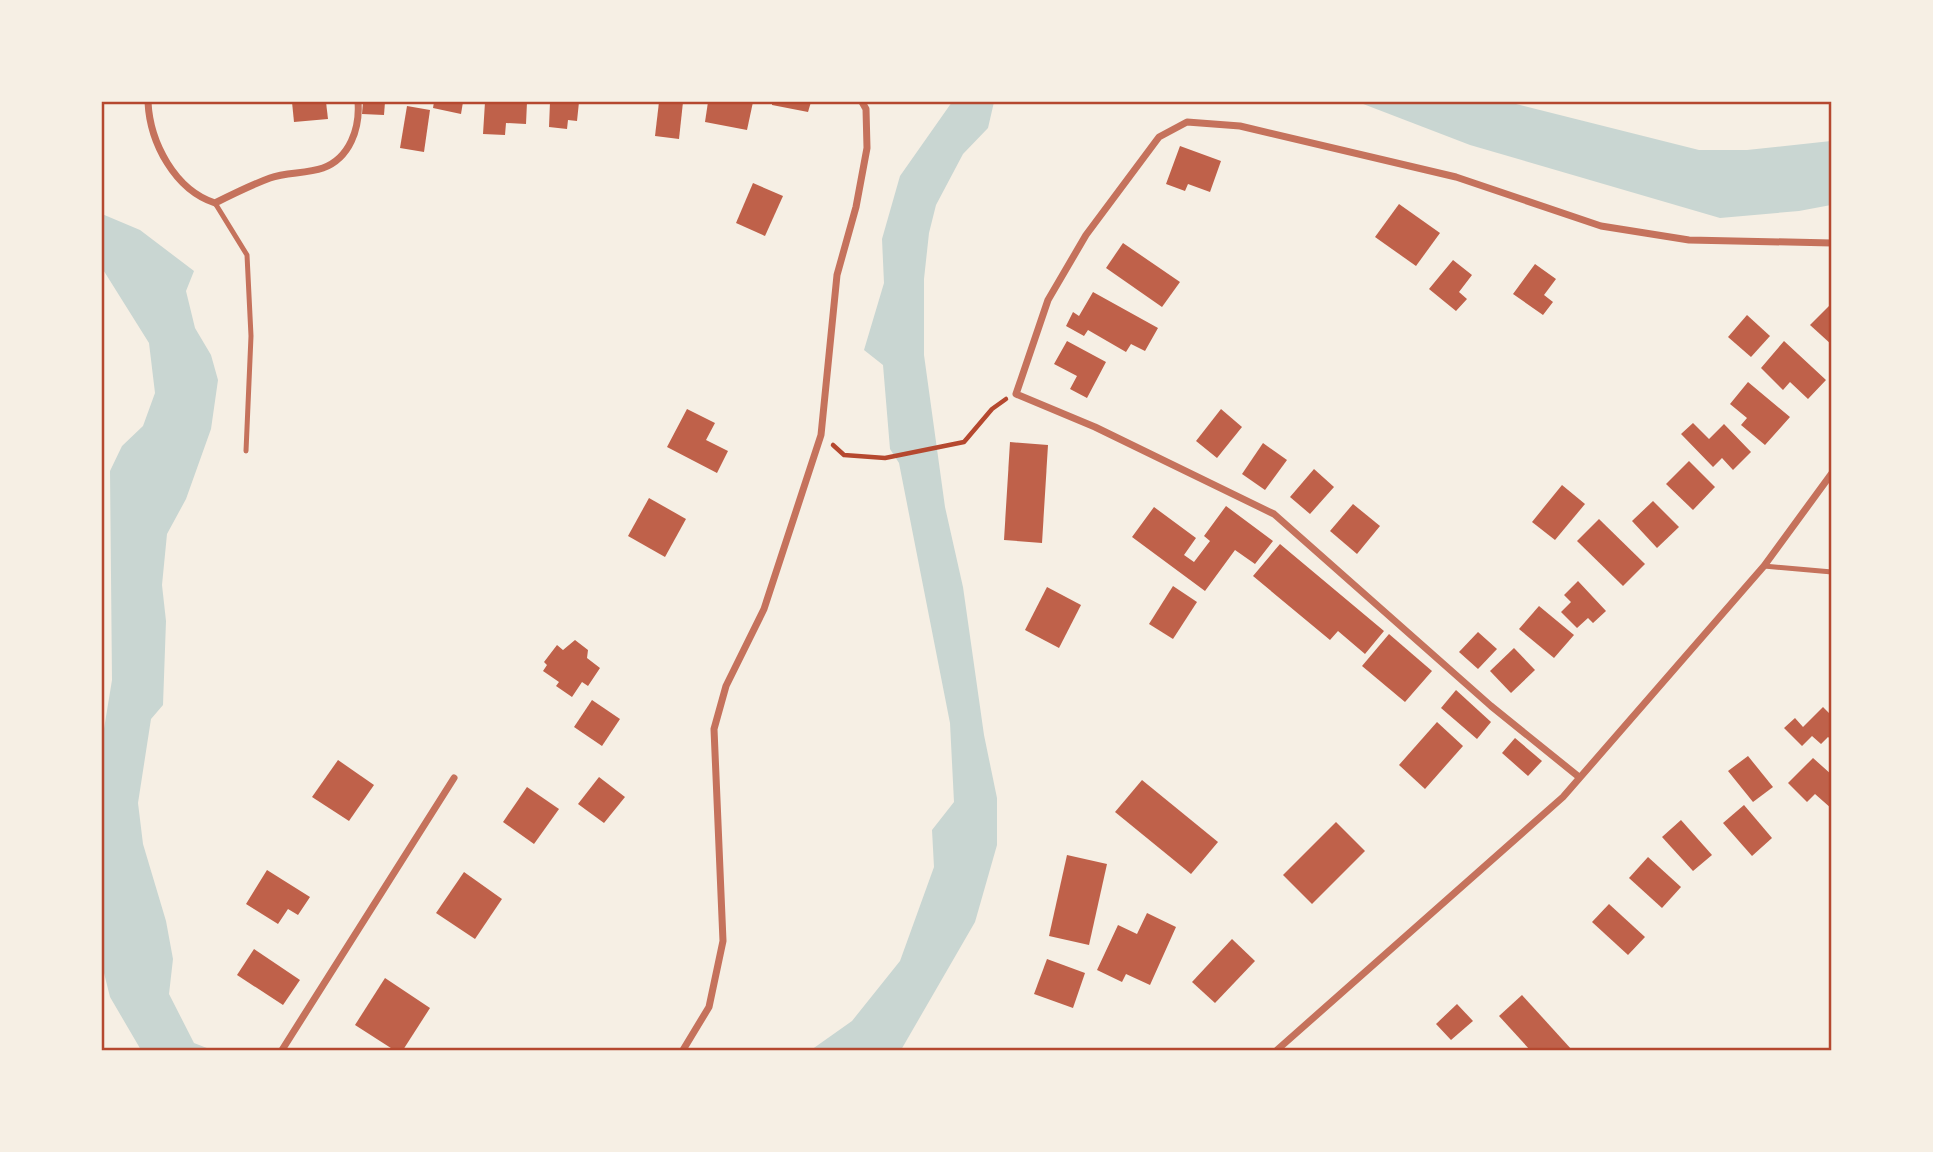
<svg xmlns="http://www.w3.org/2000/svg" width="1933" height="1152" viewBox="0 0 1933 1152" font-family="'DejaVu Sans',sans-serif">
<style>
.water{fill:#c9d6d2}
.building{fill:#bf614a}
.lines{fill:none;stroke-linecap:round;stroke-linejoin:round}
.path{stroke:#b5482f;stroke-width:4.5}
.service{stroke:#c5725c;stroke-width:5}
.minor{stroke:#c5725c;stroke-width:7}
.neatline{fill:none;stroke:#b5482f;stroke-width:2.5}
</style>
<rect width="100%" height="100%" fill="#f6efe4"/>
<g class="water">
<path d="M 952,102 L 994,102 L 988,128 L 963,154 L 936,205 L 929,233 L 924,279 L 924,355 L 945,507 L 963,587 L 984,735 L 997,798 L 997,845 L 975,922 L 901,1050 L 811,1050 L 852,1021 L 900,961 L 934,867 L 932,830 L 954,802 L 950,723 L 899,463 L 890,449 L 883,365 L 864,350 L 884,283 L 882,239 L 900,176 Z"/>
<path d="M 1358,102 L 1508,102 L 1699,150 L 1747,150 L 1831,141 L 1831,205 L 1799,211 L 1720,218 L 1470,145 Z"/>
<path d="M 102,214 L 140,230 L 194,271 L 186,291 L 195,328 L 211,355 L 218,380 L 211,429 L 186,499 L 167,534 L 162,585 L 166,621 L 163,705 L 151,719 L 138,803 L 143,844 L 166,921 L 173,959 L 169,994 L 194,1043 L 212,1050 L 141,1050 L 110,997 L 102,965 L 102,741 L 112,680 L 110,471 L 122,446 L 143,426 L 155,393 L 149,343 L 102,268 Z"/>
</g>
<g class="building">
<path d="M 292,102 L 326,102 L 328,119 L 294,122 Z"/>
<path d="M 363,102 L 385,102 L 384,115 L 362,114 Z"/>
<path d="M 434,102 L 463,102 L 461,114 L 433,108 Z"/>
<path d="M 485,102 L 527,102 L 526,124 L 506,123 L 505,135 L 483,134 Z"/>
<path d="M 550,102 L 579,102 L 577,121 L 568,120 L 567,129 L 549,127 Z"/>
<path d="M 659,102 L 683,102 L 679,139 L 655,136 Z"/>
<path d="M 708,102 L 753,102 L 747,130 L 705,122 Z"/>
<path d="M 772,102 L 811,102 L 808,112 L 772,105 Z"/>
<path d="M 407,106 L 430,110 L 424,152 L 400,148 Z"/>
<path d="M 1180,146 L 1221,161 L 1210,192 L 1188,184 L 1185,191 L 1166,184 Z"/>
<path d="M 753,183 L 783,196 L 765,236 L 736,223 Z"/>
<path d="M 1399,204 L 1440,233 L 1416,266 L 1375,237 Z"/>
<path d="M 1123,243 L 1180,282 L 1162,307 L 1106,268 Z"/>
<path d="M 1453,260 L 1472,275 L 1459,292 L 1467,299 L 1456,311 L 1429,289 Z"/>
<path d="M 1535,264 L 1556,279 L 1544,295 L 1553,302 L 1543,315 L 1513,294 Z"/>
<path d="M 1093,292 L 1158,328 L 1145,351 L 1131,344 L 1126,352 L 1088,330 L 1084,336 L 1066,326 L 1073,312 L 1079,316 Z"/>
<path d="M 1832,303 L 1832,345 L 1810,325 Z"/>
<path d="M 1747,315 L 1770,336 L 1751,357 L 1728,337 Z"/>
<path d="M 1067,341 L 1106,362 L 1087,398 L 1070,389 L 1077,376 L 1054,364 Z"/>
<path d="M 1784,341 L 1826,380 L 1808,399 L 1790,382 L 1783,390 L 1761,368 Z"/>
<path d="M 1748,382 L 1790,417 L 1765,445 L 1741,425 L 1747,418 L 1730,404 Z"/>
<path d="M 687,409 L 715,423 L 706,440 L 728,451 L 717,473 L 667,447 Z"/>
<path d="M 1221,409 L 1242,427 L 1217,458 L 1196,441 Z"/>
<path d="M 1693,423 L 1709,439 L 1724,424 L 1751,452 L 1733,470 L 1722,458 L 1713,467 L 1681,434 Z"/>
<path d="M 1010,442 L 1048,445 L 1042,543 L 1004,540 Z"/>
<path d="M 1263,443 L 1287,460 L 1265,490 L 1242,474 Z"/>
<path d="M 1689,461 L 1715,487 L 1693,510 L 1666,484 Z"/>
<path d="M 1314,469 L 1334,487 L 1310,514 L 1290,497 Z"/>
<path d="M 1562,485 L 1585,504 L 1555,540 L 1532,522 Z"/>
<path d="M 649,498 L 686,519 L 665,557 L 628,536 Z"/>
<path d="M 1653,501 L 1679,527 L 1657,548 L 1632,521 Z"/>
<path d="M 1353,504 L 1380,526 L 1357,554 L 1330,531 Z"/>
<path d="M 1226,506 L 1273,541 L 1255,564 L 1235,550 L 1205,591 L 1132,537 L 1154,507 L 1196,538 L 1184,555 L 1194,562 L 1210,541 L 1204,536 Z"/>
<path d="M 1599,519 L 1645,564 L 1623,586 L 1577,541 Z"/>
<path d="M 1280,544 L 1384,631 L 1365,654 L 1338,631 L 1330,640 L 1253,576 Z"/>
<path d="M 1578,581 L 1606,611 L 1593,623 L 1588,618 L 1577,628 L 1561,612 L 1571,602 L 1564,595 Z"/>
<path d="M 1173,586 L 1197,602 L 1173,639 L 1149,624 Z"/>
<path d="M 1047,587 L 1081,605 L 1059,648 L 1025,630 Z"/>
<path d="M 1539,606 L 1574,635 L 1554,658 L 1519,629 Z"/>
<path d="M 1478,632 L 1497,649 L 1478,669 L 1459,652 Z"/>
<path d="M 1389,634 L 1432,671 L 1405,702 L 1362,666 Z"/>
<path d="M 575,640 L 588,650 L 587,658 L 600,668 L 588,686 L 582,682 L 572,697 L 556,686 L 559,682 L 543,671 L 547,665 L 544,662 L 557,645 L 563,650 Z"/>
<path d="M 1514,648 L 1535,670 L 1511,693 L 1490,671 Z"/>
<path d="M 1456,690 L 1491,722 L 1477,739 L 1441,708 Z"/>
<path d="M 592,700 L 620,719 L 602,746 L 574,727 Z"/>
<path d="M 1823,707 L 1832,716 L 1832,740 L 1828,737 L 1821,744 L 1812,736 L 1802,746 L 1784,728 L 1795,718 L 1803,727 Z"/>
<path d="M 1437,722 L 1463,746 L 1425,789 L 1399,765 Z"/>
<path d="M 1515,738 L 1542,761 L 1528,776 L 1502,753 Z"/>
<path d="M 1748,756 L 1773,787 L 1753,802 L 1728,771 Z"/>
<path d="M 1813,758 L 1832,775 L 1832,809 L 1815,794 L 1807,802 L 1788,783 Z"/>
<path d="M 338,760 L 374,785 L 349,821 L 312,797 Z"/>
<path d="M 599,777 L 625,797 L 604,823 L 578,804 Z"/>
<path d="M 1142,780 L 1218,842 L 1191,874 L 1115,812 Z"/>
<path d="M 527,787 L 559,809 L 534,844 L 503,822 Z"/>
<path d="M 1744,805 L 1772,838 L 1752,856 L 1723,823 Z"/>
<path d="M 1681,820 L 1712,855 L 1693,871 L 1662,837 Z"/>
<path d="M 1336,822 L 1365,851 L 1312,904 L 1283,875 Z"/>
<path d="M 1067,855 L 1107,864 L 1089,945 L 1049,936 Z"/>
<path d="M 1648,857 L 1681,887 L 1662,908 L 1629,878 Z"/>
<path d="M 267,870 L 310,897 L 298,915 L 288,909 L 278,924 L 246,904 Z"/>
<path d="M 464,872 L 502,899 L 475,939 L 436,913 Z"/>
<path d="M 1609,904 L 1645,937 L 1628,955 L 1592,922 Z"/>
<path d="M 1147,913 L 1176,927 L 1150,985 L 1126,974 L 1122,982 L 1097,970 L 1118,925 L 1137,934 Z"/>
<path d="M 1232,939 L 1255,961 L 1215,1003 L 1192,982 Z"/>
<path d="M 254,949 L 300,980 L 283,1005 L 237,975 Z"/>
<path d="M 1047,959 L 1085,973 L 1073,1008 L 1034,994 Z"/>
<path d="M 385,978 L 430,1008 L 403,1050 L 394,1050 L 355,1025 Z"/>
<path d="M 1522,995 L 1572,1050 L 1530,1050 L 1499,1016 Z"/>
<path d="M 1457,1004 L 1473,1021 L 1451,1040 L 1436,1024 Z"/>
</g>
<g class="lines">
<path class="path" d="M 833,445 L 844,455 L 885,458 L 964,442 L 992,409 L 1006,399"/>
<g class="service">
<path d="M 215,203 L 247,255 L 251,336 L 246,451"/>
<path d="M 1764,566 L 1832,572"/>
</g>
<g class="minor">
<path d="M 148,102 C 150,143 175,190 215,203 C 233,194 251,185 270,178 C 286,172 306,174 323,168 C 350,158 360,128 358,102"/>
<path d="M 1579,777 L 1491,706 L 1274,514 L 1095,427 L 1016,394 L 1048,300 L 1086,235 L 1159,137 L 1187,122 L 1240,126 L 1456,177 L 1601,226 L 1689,240 L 1832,243"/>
<path d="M 282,1050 L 454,778"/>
<path d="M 683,1050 L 709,1007 L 723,941 L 714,729 L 726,686 L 764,609 L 821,435 L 837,275 L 856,207 L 867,148 L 866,109 L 862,102"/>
<path d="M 1277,1050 L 1563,797 L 1764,566 L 1832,473"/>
</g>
</g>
<rect width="1933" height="1152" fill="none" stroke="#f6efe4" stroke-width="206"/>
<rect x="103" y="103" width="1727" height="946" class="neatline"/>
</svg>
